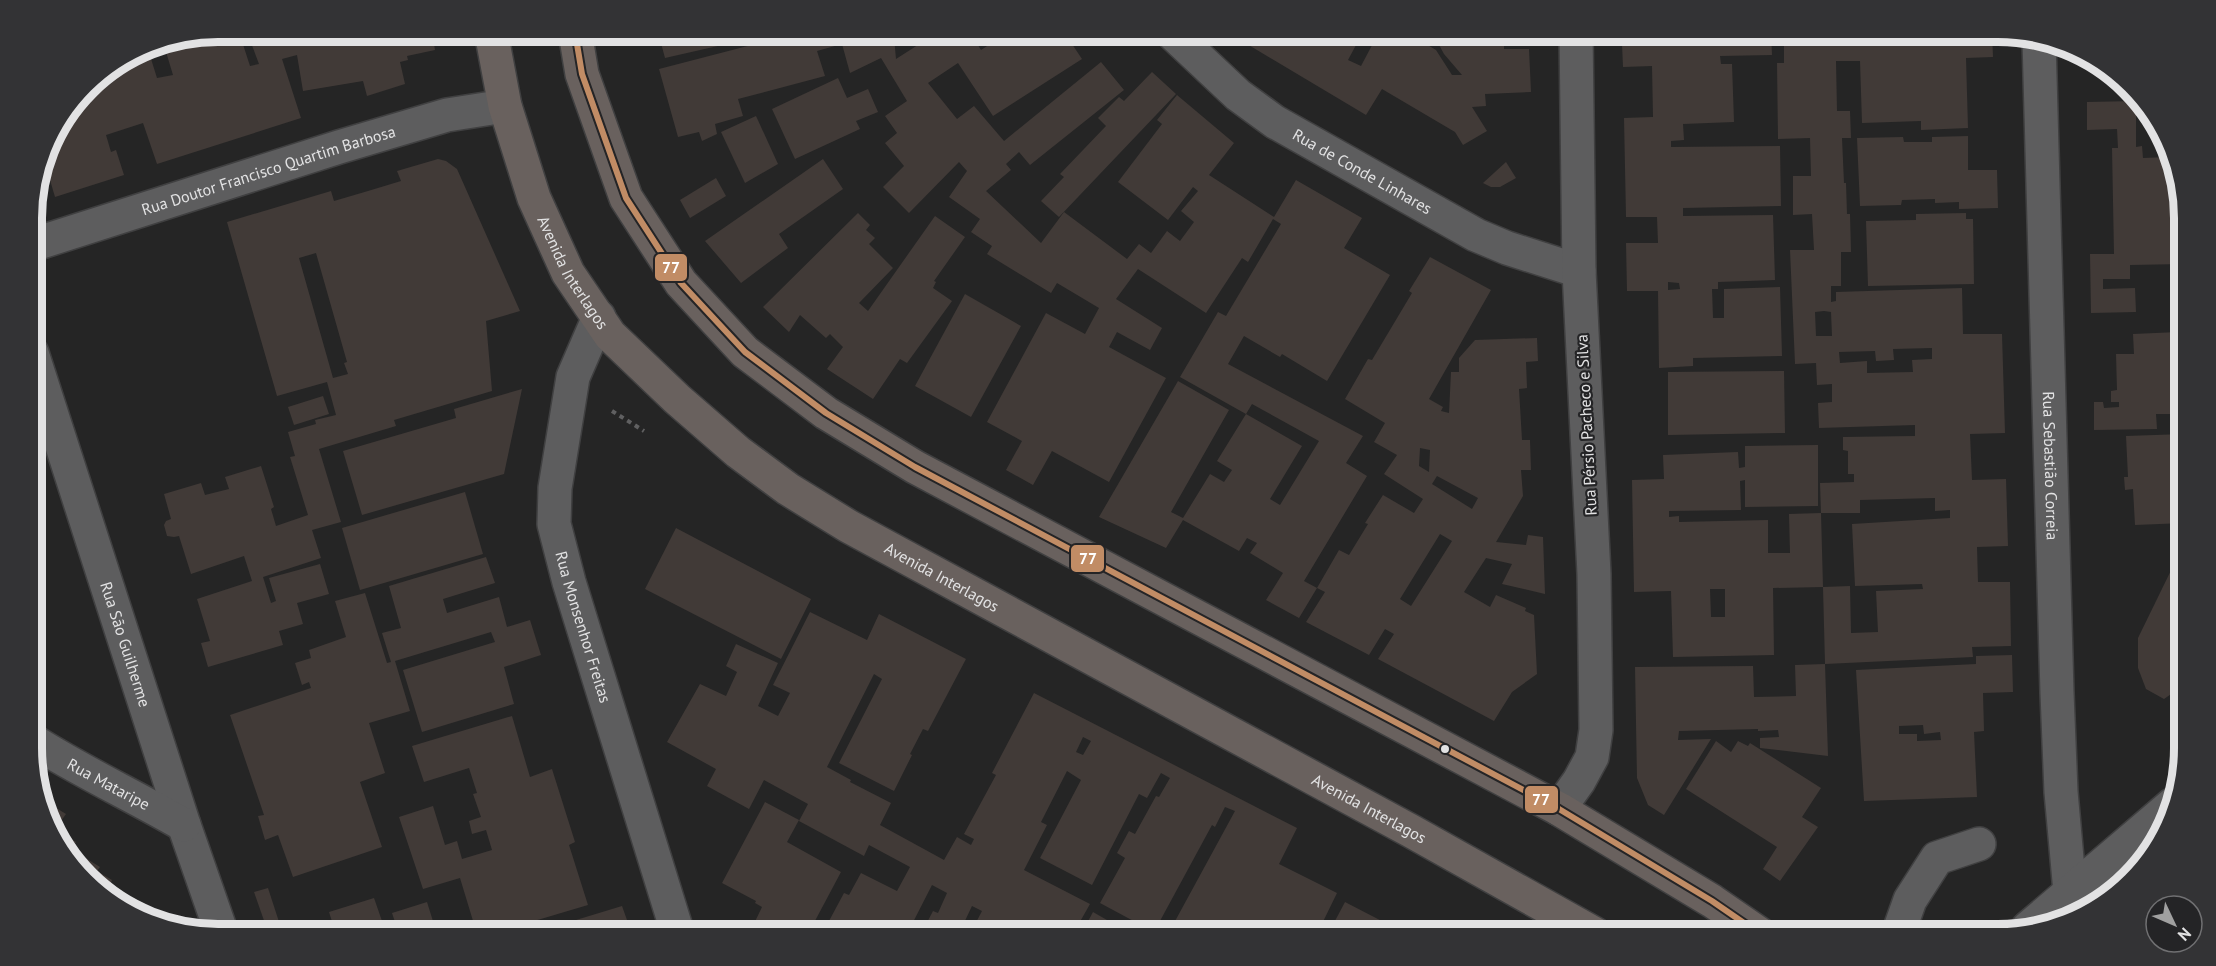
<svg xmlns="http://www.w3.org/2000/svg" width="2216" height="966" viewBox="0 0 2216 966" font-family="'PT Sans',sans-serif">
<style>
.building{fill:#413a37;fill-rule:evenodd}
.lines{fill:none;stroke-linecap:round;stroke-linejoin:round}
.minor-casing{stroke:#404041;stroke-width:36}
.major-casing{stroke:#404041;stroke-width:36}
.path{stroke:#606061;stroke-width:4;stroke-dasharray:4.5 4.5;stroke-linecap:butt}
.minor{stroke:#5d5d5e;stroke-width:33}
.major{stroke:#69615e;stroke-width:33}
.bus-1-casing{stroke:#242426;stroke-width:10}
.bus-1{stroke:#c18c65;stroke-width:6}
.bus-dot{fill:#e2e2e3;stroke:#242426;stroke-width:2}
.labels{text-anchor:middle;stroke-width:4.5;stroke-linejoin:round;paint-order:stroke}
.street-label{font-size:16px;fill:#e2e2e3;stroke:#242426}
.rim{fill:none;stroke:#e2e2e3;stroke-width:8}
.line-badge{stroke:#242426;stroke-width:2}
.badge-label{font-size:16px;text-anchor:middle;font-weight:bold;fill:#fff}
</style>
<rect width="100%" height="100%" fill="#252525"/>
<g class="building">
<path d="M 218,32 L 239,32 L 250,66 L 259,64 L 247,32 L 432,32 L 435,50 L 407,56 L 408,60 L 400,62 L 405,84 L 367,96 L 363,81 L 303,91 L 297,55 L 282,59 L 301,118 L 157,164 L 143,123 L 106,135 L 111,152 L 116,150 L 124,175 L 55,197 L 50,180 L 46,181 L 42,169 L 51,135 L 95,78 L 147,46 L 157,78 L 173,75 L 163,42 Z"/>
<path d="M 658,32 L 780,32 L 665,58 Z"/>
<path d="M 802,32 L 868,32 L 875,45 L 881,42 L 876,32 L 904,32 L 894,37 L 896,59 L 935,34 L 940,42 L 958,32 L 970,32 L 981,50 L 1009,32 L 1092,32 L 1072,44 L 1082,59 L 993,116 L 958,63 L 928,83 L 957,119 L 974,106 L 1004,141 L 1101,62 L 1124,90 L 1030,165 L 1019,152 L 1006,164 L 1011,170 L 986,191 L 1041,243 L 1064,212 L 1127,259 L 1139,244 L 1151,253 L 1167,231 L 1180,241 L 1194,222 L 1181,211 L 1198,191 L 1193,187 L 1168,220 L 1118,182 L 1162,124 L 1157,120 L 1177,95 L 1234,143 L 1209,175 L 1274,217 L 1296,180 L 1362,218 L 1344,248 L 1390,275 L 1327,381 L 1282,354 L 1280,357 L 1244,336 L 1228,364 L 1363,436 L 1346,463 L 1367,476 L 1304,581 L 1317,588 L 1299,618 L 1266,600 L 1283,573 L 1250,553 L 1257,543 L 1247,538 L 1239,551 L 1183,520 L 1166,548 L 1099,517 L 1178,381 L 1229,410 L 1171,512 L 1183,518 L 1210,474 L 1224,482 L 1232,470 L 1217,461 L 1246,414 L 1180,377 L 1218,312 L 1226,316 L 1281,224 L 1273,219 L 1248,262 L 1242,258 L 1206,313 L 1138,269 L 1116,299 L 1162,328 L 1150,350 L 1117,332 L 1109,347 L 1166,378 L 1109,482 L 1052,451 L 1033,485 L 1006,470 L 1022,441 L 987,422 L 1046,313 L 1085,334 L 1099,308 L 1057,283 L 1051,293 L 987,254 L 992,246 L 971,232 L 980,219 L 949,197 L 967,171 L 959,162 L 909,213 L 883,187 L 904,166 L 885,143 L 897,133 L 885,116 L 907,101 L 881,58 L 850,73 L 842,44 L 817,51 L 825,76 L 738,99 L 743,116 L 715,124 L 717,134 L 702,141 L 699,132 L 678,137 L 659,69 ZM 1252,404 L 1319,441 L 1280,505 L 1270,499 L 1302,446 L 1246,414 Z"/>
<path d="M 1257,32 L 1363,32 L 1348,60 L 1361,66 L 1379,32 L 1406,32 L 1436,50 L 1452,75 L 1462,75 L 1444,54 L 1432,32 L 1504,32 L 1504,49 L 1529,49 L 1531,92 L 1485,94 L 1486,106 L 1472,107 L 1487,131 L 1463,145 L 1455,132 L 1382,89 L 1366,115 L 1247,44 Z"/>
<path d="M 1652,32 L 1771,32 L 1772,55 L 1720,56 L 1721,64 L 1732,64 L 1734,122 L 1683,124 L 1684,140 L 1671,141 L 1671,147 L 1780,146 L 1781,206 L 1683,208 L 1683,216 L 1773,215 L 1775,280 L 1718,282 L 1718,289 L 1712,289 L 1713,318 L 1724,318 L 1724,289 L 1780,287 L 1782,356 L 1693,358 L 1693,366 L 1659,368 L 1658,291 L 1627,291 L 1626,243 L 1658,243 L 1657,217 L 1626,217 L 1624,118 L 1653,117 L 1652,66 L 1623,67 L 1622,44 L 1652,43 ZM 1668,282 L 1679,283 L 1680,289 L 1668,290 Z"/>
<path d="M 1784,32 L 1807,32 L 1807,36 L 1847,35 L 1847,32 L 1992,32 L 1993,57 L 1966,58 L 1968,128 L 1921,130 L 1921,121 L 1862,123 L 1860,61 L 1836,61 L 1837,111 L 1850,111 L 1851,138 L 1842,138 L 1844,183 L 1846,183 L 1847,214 L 1850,214 L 1851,252 L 1841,252 L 1841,286 L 1831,286 L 1831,302 L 1836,301 L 1836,292 L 1962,288 L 1963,334 L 2002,334 L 2005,433 L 1970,434 L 1972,480 L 2006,479 L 2008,546 L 1977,547 L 1978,582 L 2010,582 L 2011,646 L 1972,647 L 1973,657 L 1825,664 L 1823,587 L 1850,586 L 1851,633 L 1878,632 L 1876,591 L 1923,589 L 1922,584 L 1855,586 L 1852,524 L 1950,518 L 1950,510 L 1935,511 L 1935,498 L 1860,500 L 1860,513 L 1821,513 L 1823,587 L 1773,588 L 1774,655 L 1673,657 L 1671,591 L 1634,592 L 1632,480 L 1664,479 L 1663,455 L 1738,452 L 1739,468 L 1745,467 L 1745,446 L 1818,445 L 1818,506 L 1745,507 L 1745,480 L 1740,481 L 1741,510 L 1669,511 L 1669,517 L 1679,516 L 1679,522 L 1768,520 L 1768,553 L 1790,553 L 1789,514 L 1821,513 L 1820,483 L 1854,482 L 1854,474 L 1848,474 L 1848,451 L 1843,450 L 1843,437 L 1915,436 L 1915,425 L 1819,428 L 1818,403 L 1832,402 L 1832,384 L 1817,385 L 1816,363 L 1795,364 L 1790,250 L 1814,250 L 1812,214 L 1793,215 L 1793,176 L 1811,176 L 1810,138 L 1778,139 L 1777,63 L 1784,63 ZM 1824,311 L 1831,312 L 1832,336 L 1816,336 L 1815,312 ZM 1932,348 L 1932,359 L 1912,360 L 1913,372 L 1867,373 L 1867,361 L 1840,363 L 1839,352 L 1875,351 L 1876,361 L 1894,360 L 1893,349 ZM 1710,589 L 1725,589 L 1725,617 L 1711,617 Z"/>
<path d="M 1152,72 L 1176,94 L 1059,217 L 1041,201 L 1064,177 L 1060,174 L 1106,126 L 1098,118 L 1119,97 L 1124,101 Z"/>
<path d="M 838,78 L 847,98 L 868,89 L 878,112 L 856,121 L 860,129 L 795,159 L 772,109 Z"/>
<path d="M 2136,101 L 2136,147 L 2142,146 L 2143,158 L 2168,157 L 2183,194 L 2183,264 L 2130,265 L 2130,279 L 2103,279 L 2103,289 L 2135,288 L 2136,312 L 2091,313 L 2090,254 L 2114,254 L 2112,148 L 2118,148 L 2117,129 L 2087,130 L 2087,102 Z"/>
<path d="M 756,116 L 778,164 L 745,183 L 721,132 Z"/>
<path d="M 1968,136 L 1968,170 L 1997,170 L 1998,208 L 1959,209 L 1959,202 L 1935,203 L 1935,199 L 1902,200 L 1901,205 L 1860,206 L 1857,138 L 1903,137 L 1904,142 L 1932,142 L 1932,137 Z"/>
<path d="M 438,159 L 446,161 L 457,169 L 520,311 L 486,321 L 492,391 L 394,420 L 396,426 L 319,449 L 341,522 L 312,530 L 321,558 L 263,577 L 271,603 L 276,601 L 269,578 L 320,564 L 329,594 L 297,603 L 303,624 L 279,631 L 283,645 L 208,667 L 201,643 L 210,641 L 197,599 L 252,581 L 244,556 L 191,574 L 179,536 L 174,537 L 167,536 L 164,525 L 166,521 L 171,519 L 164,494 L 201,483 L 205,495 L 229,489 L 225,477 L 261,466 L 274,507 L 271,509 L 276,526 L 308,515 L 290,457 L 295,456 L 288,432 L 316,424 L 315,420 L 336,415 L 327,382 L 277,396 L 227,222 L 331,191 L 334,201 L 368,191 L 401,181 L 397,171 ZM 316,253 L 347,362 L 344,363 L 348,374 L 333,378 L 299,258 Z"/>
<path d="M 823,159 L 843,189 L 779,234 L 788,248 L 741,283 L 705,241 Z"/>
<path d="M 1506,162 L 1516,178 L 1500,187 L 1491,187 L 1483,183 Z"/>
<path d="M 716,178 L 726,196 L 690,218 L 680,200 Z"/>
<path d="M 858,213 L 870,225 L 866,230 L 875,238 L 869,244 L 893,268 L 859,303 L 868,311 L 935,216 L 965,237 L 934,281 L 936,282 L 933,288 L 952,301 L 907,363 L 900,359 L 873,399 L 827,369 L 843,347 L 830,334 L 826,338 L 800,315 L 789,332 L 763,307 Z"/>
<path d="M 1966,213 L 1966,219 L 1973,219 L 1974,284 L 1868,286 L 1866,221 L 1916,220 L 1916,214 Z"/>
<path d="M 1430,257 L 1491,290 L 1429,399 L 1443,407 L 1441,411 L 1449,413 L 1451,372 L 1459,372 L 1459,358 L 1475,340 L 1537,338 L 1538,361 L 1526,362 L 1527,388 L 1519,389 L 1522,440 L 1530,440 L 1531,470 L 1521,470 L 1523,496 L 1496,542 L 1526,545 L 1528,535 L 1543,537 L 1545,594 L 1502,584 L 1512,564 L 1486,558 L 1464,592 L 1490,607 L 1496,595 L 1526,608 L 1525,611 L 1534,615 L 1537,674 L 1512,692 L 1494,721 L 1378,659 L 1394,634 L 1385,629 L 1369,655 L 1306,622 L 1325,592 L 1317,588 L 1339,550 L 1349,555 L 1368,524 L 1365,523 L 1383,495 L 1414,513 L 1423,499 L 1384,474 L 1397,455 L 1374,442 L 1385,423 L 1345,399 L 1368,359 L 1372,360 L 1412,293 L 1409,291 ZM 1420,448 L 1430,450 L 1429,472 L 1419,466 ZM 1437,476 L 1478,498 L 1472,509 L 1432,484 ZM 1440,534 L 1452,541 L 1411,606 L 1400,599 Z"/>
<path d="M 965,294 L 1021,326 L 971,417 L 915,386 Z"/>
<path d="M 2177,330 L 2183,330 L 2184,414 L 2156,414 L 2157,429 L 2094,430 L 2094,402 L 2103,402 L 2104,408 L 2119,407 L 2119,402 L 2111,402 L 2111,391 L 2117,390 L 2116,354 L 2134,354 L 2133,334 L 2178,332 Z"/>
<path d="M 1784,371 L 1785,433 L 1668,435 L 1668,372 Z"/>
<path d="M 522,389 L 504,474 L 362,515 L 343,451 L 456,418 L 454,409 Z"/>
<path d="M 323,396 L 329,414 L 294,425 L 288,407 Z"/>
<path d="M 2184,434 L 2184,523 L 2135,525 L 2133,489 L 2125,490 L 2124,477 L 2128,477 L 2126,436 Z"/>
<path d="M 465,492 L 483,554 L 360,590 L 342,528 Z"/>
<path d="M 676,528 L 811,599 L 781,659 L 645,589 Z"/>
<path d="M 2179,554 L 2184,556 L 2184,685 L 2164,699 L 2146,689 L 2138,668 L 2138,638 Z"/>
<path d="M 486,557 L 495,583 L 443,599 L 447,613 L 499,597 L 507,627 L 530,620 L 541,655 L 504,667 L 514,704 L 422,732 L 403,670 L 495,642 L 491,632 L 395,661 L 410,711 L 369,723 L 385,773 L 360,782 L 382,847 L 293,877 L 278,835 L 265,840 L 258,816 L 264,815 L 230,715 L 311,688 L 309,682 L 302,685 L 295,663 L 311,658 L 309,650 L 346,637 L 335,601 L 365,593 L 387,663 L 391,662 L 382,633 L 401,628 L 389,586 Z"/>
<path d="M 810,612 L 867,640 L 879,614 L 966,659 L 928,731 L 923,729 L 910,754 L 912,755 L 894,791 L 839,763 L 882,679 L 874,674 L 827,767 L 851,780 L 850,782 L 891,803 L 880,825 L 944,860 L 957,837 L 971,845 L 974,839 L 964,834 L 996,775 L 992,773 L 1034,693 L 1297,828 L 1279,864 L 1337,893 L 1317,934 L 1168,934 L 1235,811 L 1225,807 L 1215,827 L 1212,825 L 1154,932 L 1100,903 L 1125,858 L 1117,853 L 1129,831 L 1135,834 L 1156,796 L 1159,797 L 1170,778 L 1161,773 L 1147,798 L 1139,794 L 1092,885 L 1040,858 L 1081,780 L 1067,771 L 1041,822 L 1047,825 L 1024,870 L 1090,904 L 1077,927 L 1092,934 L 970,934 L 982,911 L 972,906 L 963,925 L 968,928 L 964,934 L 921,934 L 933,911 L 938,913 L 947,893 L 932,885 L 907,934 L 822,934 L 844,893 L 849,895 L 861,873 L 897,891 L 910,867 L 869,845 L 864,856 L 799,821 L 808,804 L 764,780 L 749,809 L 707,786 L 716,769 L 667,742 L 700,684 L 726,696 L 737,672 L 726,666 L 736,644 L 778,663 L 758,706 L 778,716 L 790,693 L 773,685 ZM 1083,737 L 1091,741 L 1083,755 L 1076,752 Z"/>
<path d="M 2012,655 L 2013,692 L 1983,693 L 1984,731 L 1974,732 L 1977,797 L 1864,801 L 1856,670 L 1976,664 L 1976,656 ZM 1923,725 L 1924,734 L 1940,732 L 1941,740 L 1917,741 L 1917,734 L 1899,734 L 1899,726 Z"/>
<path d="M 1825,664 L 1828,756 L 1760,748 L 1760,738 L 1779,737 L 1778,730 L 1758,731 L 1758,729 L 1679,731 L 1678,740 L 1711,739 L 1664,815 L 1648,805 L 1637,778 L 1635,667 L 1753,666 L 1754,697 L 1796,696 L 1795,665 Z"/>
<path d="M 512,716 L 530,777 L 552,769 L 575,842 L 569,845 L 588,905 L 490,934 L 477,934 L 460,878 L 423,889 L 399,817 L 433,806 L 445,845 L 457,841 L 462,859 L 492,850 L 486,830 L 472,834 L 469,821 L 481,817 L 473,794 L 477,793 L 469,768 L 424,782 L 412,746 Z"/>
<path d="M 1716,741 L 1731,752 L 1738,741 L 1748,746 L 1750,743 L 1821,788 L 1802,817 L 1818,827 L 1780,881 L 1763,869 L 1777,847 L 1686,789 Z"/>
<path d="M 45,801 L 66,814 L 56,828 Z"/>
<path d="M 765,802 L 799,820 L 787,842 L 841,872 L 808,934 L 749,934 L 762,907 L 755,903 L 756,901 L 722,883 Z"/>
<path d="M 57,830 L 76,842 L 71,849 L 100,867 L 97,871 L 112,880 L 110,885 L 161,917 L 158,923 L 147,920 L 70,862 Z"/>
<path d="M 268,888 L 281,928 L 268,932 L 254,892 Z"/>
<path d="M 374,898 L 382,921 L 377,923 L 380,934 L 336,934 L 329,912 Z"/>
<path d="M 427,902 L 437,934 L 399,934 L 392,913 Z"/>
<path d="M 1345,902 L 1403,932 L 1402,934 L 1328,934 Z"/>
<path d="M 622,906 L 632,934 L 530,934 Z"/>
<path d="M 1093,912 L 1114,924 L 1109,934 L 1103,934 L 1086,925 Z"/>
<path d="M 1427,926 L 1444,934 L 1422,934 Z"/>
</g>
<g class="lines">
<defs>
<g id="minor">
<path id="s1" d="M 1171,32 L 1238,95 L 1275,122 L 1476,235 L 1507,248 L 1579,271"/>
<path id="s2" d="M 2039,40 L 2057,693 L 2061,792 L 2070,892"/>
<path id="s3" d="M 32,245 L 339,147 L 447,115 L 505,106"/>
<path id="s4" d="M 599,317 L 573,377 L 555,488 L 554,524 L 569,582 L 678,934"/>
<path id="s5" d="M 32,353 L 184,825 L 222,934"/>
<path id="s6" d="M 33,741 C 82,772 134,796 184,825"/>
<path d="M 1559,809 L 1579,781 L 1592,757 L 1596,730 L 1594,574 L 1579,271 L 1576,32"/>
<path d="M 2028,928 L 2173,804"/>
<path d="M 1898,934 L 1910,900 L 1937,858 L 1979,844"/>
</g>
<g id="major">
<path id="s7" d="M 491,32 L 505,106 L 534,198 L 568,273 L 610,335 L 677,399 L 738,452 L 788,489 L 848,526 L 1411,831 L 1595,934"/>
<path d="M 575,32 L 582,74 L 626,198 L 681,283 L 745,352 L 826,413 L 915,467 L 1559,809 L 1712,901 L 1760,934"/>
</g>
</defs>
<use href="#minor" class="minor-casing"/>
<use href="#major" class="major-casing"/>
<path class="path" d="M 612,411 L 644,431"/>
<use href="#minor" class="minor"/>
<use href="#major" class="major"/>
<defs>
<path id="bus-1" d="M 575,32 L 582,74 L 626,198 L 681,283 L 745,352 L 826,413 L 915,467 L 1559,809 L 1712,901 L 1760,934"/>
</defs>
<use href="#bus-1" class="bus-1-casing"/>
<use href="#bus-1" class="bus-1"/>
</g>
<circle class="bus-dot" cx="1445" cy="749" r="5"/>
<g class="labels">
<g class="street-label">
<text dy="6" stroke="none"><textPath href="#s3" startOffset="248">Rua Doutor Francisco Quartim Barbosa</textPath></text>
<text dy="6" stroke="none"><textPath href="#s1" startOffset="238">Rua de Conde Linhares</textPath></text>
<text dy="6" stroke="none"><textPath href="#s7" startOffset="256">Avenida Interlagos</textPath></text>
<text transform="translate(1586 425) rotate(-93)" y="6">Rua Pérsio Pacheco e Silva</text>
<text dy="6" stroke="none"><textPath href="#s2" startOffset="426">Rua Sebastião Correia</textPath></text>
<text dy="6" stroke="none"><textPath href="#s7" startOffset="742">Avenida Interlagos</textPath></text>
<text dy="6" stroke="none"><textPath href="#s4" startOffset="321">Rua Monsenhor Freitas</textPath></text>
<text dy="6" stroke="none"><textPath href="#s5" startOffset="306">Rua São Guilherme</textPath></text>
<text dy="6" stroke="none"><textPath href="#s6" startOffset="87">Rua Mataripe</textPath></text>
<text dy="6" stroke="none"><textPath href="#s7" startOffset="1228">Avenida Interlagos</textPath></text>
</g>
</g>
<path d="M0 0H2216V966H0ZM218 42H1998A176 176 0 0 1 2174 218V748A176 176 0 0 1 1998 924H218A176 176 0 0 1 42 748V218A176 176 0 0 1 218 42Z" fill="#333335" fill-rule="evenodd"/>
<path class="rim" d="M218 42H1998A176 176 0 0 1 2174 218V748A176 176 0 0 1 1998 924H218A176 176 0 0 1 42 748V218A176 176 0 0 1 218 42Z"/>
<g class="line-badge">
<rect x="654" y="253" width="34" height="29" rx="6" fill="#c18c65"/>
<rect x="1070" y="544" width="35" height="29" rx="6" fill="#c18c65"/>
<rect x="1524" y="785" width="35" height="29" rx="6" fill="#c18c65"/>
</g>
<g class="badge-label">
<text x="671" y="273">77</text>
<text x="1088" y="564">77</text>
<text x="1541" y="805">77</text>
</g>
<g transform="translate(2174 924) rotate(134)"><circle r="28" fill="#242426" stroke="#707072" stroke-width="1.5"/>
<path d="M0-4.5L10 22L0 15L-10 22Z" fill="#a0a0a0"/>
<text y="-9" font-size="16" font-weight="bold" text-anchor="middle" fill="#e2e2e3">N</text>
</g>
</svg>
